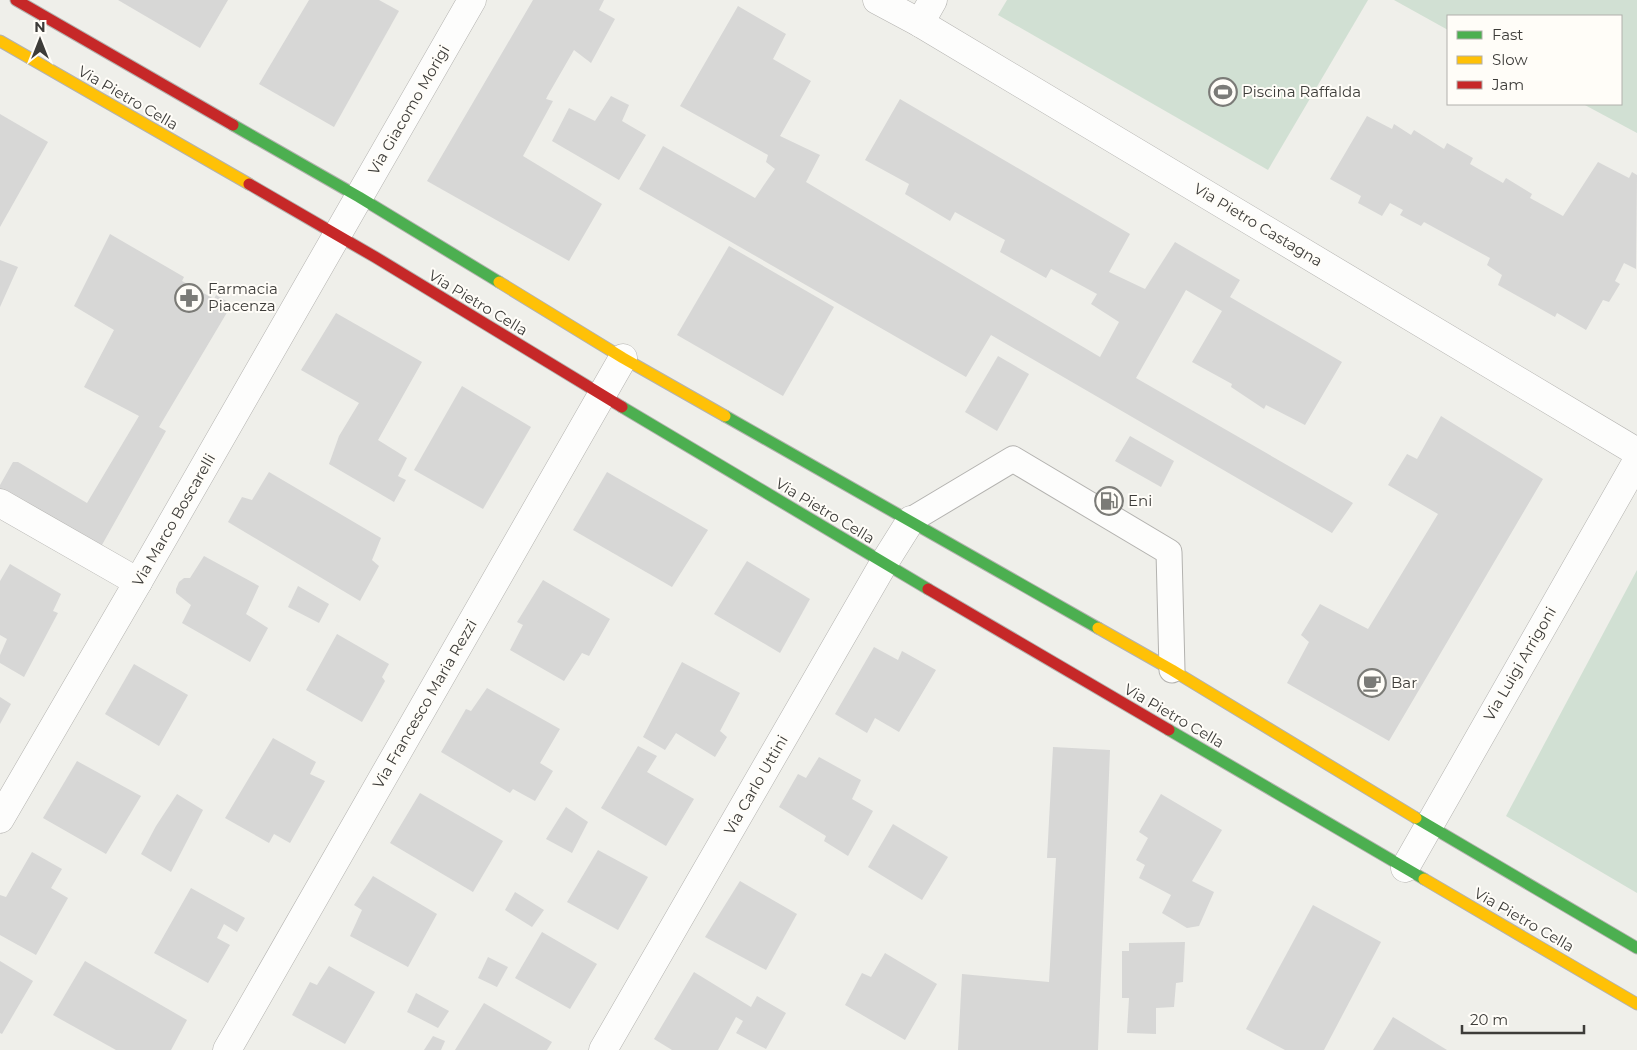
<svg xmlns="http://www.w3.org/2000/svg" width="1637" height="1050" viewBox="0 0 1637 1050" font-family="Montserrat,sans-serif">
<style>
.green{fill:#d1e0d3}
.building{fill:#d7d7d6}
.lines{fill:none;stroke-linecap:round;stroke-linejoin:round}
.lane-casing{stroke:#b3b2af;stroke-width:27}
.street-casing{stroke:#b3b2af;stroke-width:29}
.fast-casing{stroke:#b3b2af;stroke-width:13}
.slow-casing{stroke:#b3b2af;stroke-width:13}
.jam-casing{stroke:#b3b2af;stroke-width:13}
.lane{stroke:#fdfdfc;stroke-width:25}
.street{stroke:#fdfdfc;stroke-width:28}
.fast{stroke:#4caf50;stroke-width:11}
.slow{stroke:#ffc107;stroke-width:11}
.jam{stroke:#c62828;stroke-width:11}
.labels{text-anchor:middle;stroke-width:4;stroke-linejoin:round;paint-order:stroke}
.poi-label{font-size:15px;fill:#3d3c39;stroke:#fffdf8;text-anchor:start}
.street-label{font-size:15px;fill:#3d3c39;stroke:#fffdf8}
</style>
<rect width="100%" height="100%" fill="#efefea"/>
<g class="green">
<path d="M 1007,0 L 1368,0 L 1268,170 L 998,15 Z"/>
<path d="M 1394,0 L 1637,0 L 1637,133 L 1583,104 L 1621,104 L 1621,16 L 1448,16 L 1448,30 Z"/>
<path d="M 1637,570 L 1637,893 L 1506,816 Z"/>
</g>
<g class="building">
<path d="M 118,0 L 228,0 L 200,48 Z"/>
<path d="M 309,0 L 379,0 L 399,11 L 334,127 L 259,84 Z"/>
<path d="M 533,0 L 604,0 L 599,10 L 615,19 L 591,63 L 574,50 L 548,95 L 546,99 L 553,101 L 523,156 L 602,204 L 569,261 L 427,181 Z"/>
<path d="M 738,6 L 786,34 L 773,59 L 811,81 L 780,136 L 820,155 L 806,182 L 1100,357 L 1119,322 L 1091,304 L 1097,294 L 1051,269 L 1046,278 L 1000,252 L 1005,240 L 955,212 L 950,221 L 905,194 L 909,184 L 865,160 L 900,99 L 1130,234 L 1109,272 L 1145,289 L 1175,242 L 1240,280 L 1230,297 L 1342,362 L 1305,425 L 1266,405 L 1264,409 L 1231,387 L 1232,384 L 1192,362 L 1222,311 L 1186,290 L 1136,378 L 1353,503 L 1332,533 L 991,335 L 966,377 L 639,189 L 663,146 L 755,198 L 775,169 L 766,162 L 768,155 L 680,106 Z"/>
<path d="M 611,96 L 629,105 L 622,121 L 646,135 L 619,180 L 552,141 L 569,108 L 595,121 Z"/>
<path d="M 0,114 L 48,142 L 0,227 Z"/>
<path d="M 1367,116 L 1392,129 L 1394,124 L 1411,135 L 1414,130 L 1444,149 L 1447,143 L 1473,158 L 1470,164 L 1503,183 L 1506,178 L 1532,194 L 1530,198 L 1563,216 L 1598,162 L 1629,178 L 1632,172 L 1637,175 L 1636,269 L 1624,263 L 1615,281 L 1620,284 L 1609,302 L 1603,300 L 1586,330 L 1557,313 L 1555,317 L 1498,285 L 1502,275 L 1487,265 L 1490,258 L 1424,222 L 1421,226 L 1400,215 L 1403,210 L 1390,203 L 1382,216 L 1358,203 L 1361,196 L 1330,179 Z"/>
<path d="M 110,234 L 184,277 L 182,281 L 214,299 L 216,295 L 232,304 L 159,427 L 166,431 L 98,552 L 0,494 L 0,485 L 13,462 L 18,462 L 87,503 L 139,416 L 84,387 L 114,330 L 74,306 Z"/>
<path d="M 729,246 L 834,307 L 783,396 L 677,335 Z"/>
<path d="M 0,260 L 18,267 L 0,307 Z"/>
<path d="M 336,313 L 422,362 L 378,440 L 407,458 L 398,476 L 406,480 L 394,502 L 329,464 L 339,436 L 359,403 L 301,370 Z"/>
<path d="M 998,356 L 1029,374 L 997,431 L 965,412 Z"/>
<path d="M 462,386 L 531,427 L 483,509 L 414,470 Z"/>
<path d="M 1441,416 L 1543,479 L 1389,741 L 1287,683 L 1309,642 L 1301,635 L 1320,604 L 1368,629 L 1438,514 L 1388,485 L 1407,454 L 1417,459 Z"/>
<path d="M 1130,436 L 1174,461 L 1161,487 L 1115,461 Z"/>
<path d="M 269,472 L 381,538 L 372,560 L 379,566 L 360,601 L 228,522 L 242,497 L 252,500 Z"/>
<path d="M 607,472 L 708,530 L 672,587 L 573,530 Z"/>
<path d="M 204,556 L 259,586 L 246,614 L 268,628 L 250,662 L 182,623 L 191,605 L 176,593 L 176,589 L 179,582 L 184,578 L 190,578 Z"/>
<path d="M 747,561 L 810,599 L 780,653 L 714,614 Z"/>
<path d="M 10,564 L 61,594 L 53,611 L 58,613 L 24,677 L 0,663 L 0,655 L 7,639 L 0,635 L 0,581 Z"/>
<path d="M 543,580 L 610,619 L 589,656 L 582,653 L 564,681 L 510,650 L 523,625 L 517,622 Z"/>
<path d="M 298,586 L 329,604 L 319,623 L 288,607 Z"/>
<path d="M 337,634 L 389,664 L 382,677 L 385,681 L 362,722 L 306,690 Z"/>
<path d="M 874,647 L 898,660 L 902,651 L 936,670 L 899,732 L 875,718 L 867,733 L 835,714 Z"/>
<path d="M 682,662 L 740,693 L 720,731 L 727,737 L 715,757 L 676,733 L 665,750 L 643,737 Z"/>
<path d="M 134,664 L 188,695 L 159,746 L 105,714 Z"/>
<path d="M 487,688 L 560,729 L 540,763 L 553,771 L 535,801 L 513,789 L 510,793 L 441,752 L 466,709 L 471,711 Z"/>
<path d="M 0,697 L 11,704 L 0,724 Z"/>
<path d="M 273,738 L 316,762 L 310,774 L 325,781 L 290,843 L 274,834 L 269,843 L 225,818 Z"/>
<path d="M 638,746 L 657,756 L 647,772 L 694,799 L 666,846 L 601,808 Z"/>
<path d="M 1053,747 L 1110,750 L 1098,1050 L 958,1050 L 962,974 L 1049,982 L 1056,858 L 1047,858 Z"/>
<path d="M 819,757 L 861,780 L 852,799 L 873,811 L 848,856 L 824,841 L 826,836 L 779,807 L 798,774 L 806,778 Z"/>
<path d="M 77,761 L 141,796 L 106,854 L 43,818 Z"/>
<path d="M 420,793 L 503,841 L 473,892 L 390,843 Z"/>
<path d="M 177,794 L 203,810 L 171,872 L 141,854 L 156,826 Z"/>
<path d="M 1161,794 L 1222,830 L 1192,881 L 1214,892 L 1199,926 L 1187,928 L 1162,913 L 1171,895 L 1139,878 L 1145,865 L 1136,860 L 1148,838 L 1139,832 Z"/>
<path d="M 566,807 L 588,822 L 572,853 L 546,839 Z"/>
<path d="M 893,824 L 948,857 L 922,900 L 868,867 Z"/>
<path d="M 598,850 L 648,877 L 618,930 L 567,902 Z"/>
<path d="M 32,852 L 62,869 L 51,888 L 68,898 L 36,955 L 0,935 L 0,895 L 6,897 Z"/>
<path d="M 373,876 L 437,914 L 408,967 L 350,936 L 362,910 L 354,905 Z"/>
<path d="M 740,881 L 797,914 L 766,970 L 705,937 Z"/>
<path d="M 191,888 L 245,918 L 237,932 L 224,924 L 217,938 L 230,945 L 208,983 L 154,953 Z"/>
<path d="M 515,892 L 544,910 L 532,927 L 505,910 Z"/>
<path d="M 1313,905 L 1381,942 L 1324,1050 L 1285,1050 L 1246,1029 Z"/>
<path d="M 542,932 L 597,964 L 570,1009 L 515,978 Z"/>
<path d="M 1185,942 L 1183,982 L 1176,983 L 1174,1007 L 1156,1008 L 1156,1034 L 1127,1033 L 1129,998 L 1122,998 L 1122,951 L 1129,951 L 1129,943 Z"/>
<path d="M 885,953 L 937,984 L 905,1040 L 845,1005 L 862,973 L 871,977 Z"/>
<path d="M 488,957 L 508,967 L 497,987 L 478,978 Z"/>
<path d="M 0,961 L 33,981 L 2,1034 L 0,1033 Z"/>
<path d="M 85,961 L 187,1020 L 171,1050 L 116,1050 L 53,1015 Z"/>
<path d="M 329,966 L 375,992 L 345,1044 L 292,1015 L 310,982 L 317,985 Z"/>
<path d="M 694,972 L 751,1007 L 757,996 L 786,1013 L 766,1049 L 736,1033 L 743,1021 L 736,1017 L 718,1050 L 672,1050 L 654,1039 Z"/>
<path d="M 416,993 L 449,1011 L 438,1028 L 407,1012 Z"/>
<path d="M 484,1003 L 552,1042 L 547,1050 L 455,1050 Z"/>
<path d="M 1393,1017 L 1447,1050 L 1373,1050 Z"/>
<path d="M 433,1036 L 445,1041 L 441,1050 L 424,1050 Z"/>
</g>
<g class="lines">
<defs>
<path id="lane" d="M 911,520 L 1013,459 L 1169,552 L 1172,670"/>
<g id="street">
<path d="M 877,0 L 920,23 L 1637,452"/>
<path d="M 920,23 L 933,0"/>
<path d="M 0,503 L 138,582"/>
<path d="M 0,819 L 138,582 L 472,0"/>
<path d="M 1405,868 L 1637,461"/>
<path d="M 227,1050 L 623,358"/>
<path d="M 603,1050 L 884,563 L 911,520"/>
</g>
<g id="fast">
<path d="M 233,125 L 359,197 L 499,282"/>
<path d="M 622,407 L 928,589"/>
<path d="M 725,416 L 1098,628"/>
<path d="M 1169,730 L 1424,879"/>
<path d="M 1416,818 L 1637,948"/>
</g>
<g id="slow">
<path d="M 0,41 L 249,184"/>
<path d="M 499,282 L 623,358 L 725,416"/>
<path d="M 1098,628 L 1172,670 L 1416,818"/>
<path d="M 1424,879 L 1637,1004"/>
</g>
<g id="jam">
<path d="M 16,0 L 233,125"/>
<path d="M 249,184 L 375,257 L 622,407"/>
<path d="M 928,589 L 1169,730"/>
</g>
</defs>
<use href="#lane" class="lane-casing"/>
<use href="#street" class="street-casing"/>
<use href="#fast" class="fast-casing"/>
<use href="#slow" class="slow-casing"/>
<use href="#jam" class="jam-casing"/>
<use href="#lane" class="lane"/>
<use href="#street" class="street"/>
<use href="#fast" class="fast"/>
<use href="#slow" class="slow"/>
<use href="#jam" class="jam"/>
</g>
<defs>
<symbol id="stadium-ring" viewBox="-11 -11 22 22"><circle r="9.5" fill="#fffdf8" stroke="#7b7b77" stroke-width="1.5"/><path d="M0-5a6.5 5 0 1 0 0 10a6.5 5 0 1 0 0-10ZM-3.5-1.8h7v3.6h-7Z" fill="#7b7b77"/></symbol>
<symbol id="pharmacy-ring" viewBox="-11 -11 22 22"><circle r="9.5" fill="#fffdf8" stroke="#7b7b77" stroke-width="1.5"/><path d="M-2-6h4v4h4v4h-4v4h-4v-4h-4v-4h4Z" fill="#7b7b77"/></symbol>
<symbol id="fuel-ring" viewBox="-11 -11 22 22"><circle r="9.5" fill="#fffdf8" stroke="#7b7b77" stroke-width="1.5"/><path d="M-5.5-6h7V0h2V4h1.3V-2.5L3-4.5l.8-.8L6-3V5H2.5V1h-1V6h-7ZM-4.2-4.7v3.2H.2V-4.7Z" fill="#7b7b77"/></symbol>
<symbol id="cafe-ring" viewBox="-11 -11 22 22"><circle r="9.5" fill="#fffdf8" stroke="#7b7b77" stroke-width="1.5"/><path d="M-5.5-4.5H6V0H3Q3 3.5 0 3.5H-2.5Q-5.5 3.5-5.5 0ZM3-3.2v2h1.7v-2ZM-6 4.5H4V6H-6Z" fill="#7b7b77"/></symbol>
</defs>
<g fill-rule="evenodd">
<use href="#stadium-ring" x="1207" y="76" width="32" height="32"/>
<use href="#pharmacy-ring" x="173" y="282" width="32" height="32"/>
<use href="#fuel-ring" x="1093" y="485" width="32" height="32"/>
<use href="#cafe-ring" x="1356" y="667" width="32" height="32"/>
</g>
<g class="labels">
<g class="poi-label">
<text x="1242" y="97">Piscina Raffalda</text>
<text x="208" y="294">Farmacia<tspan x="208" dy="17">Piacenza</tspan></text>
<text x="1128" y="506">Eni</text>
<text x="1391" y="688">Bar</text>
</g>
<g class="street-label">
<text transform="translate(128 98) rotate(30)" y="5">Via Pietro Cella</text>
<text transform="translate(409 110) rotate(-60)" y="5">Via Giacomo Morigi</text>
<text transform="translate(1258 225) rotate(31)" y="5">Via Pietro Castagna</text>
<text transform="translate(478 303) rotate(31)" y="5">Via Pietro Cella</text>
<text transform="translate(825 511) rotate(31)" y="5">Via Pietro Cella</text>
<text transform="translate(174 520) rotate(-60)" y="5">Via Marco Boscarelli</text>
<text transform="translate(1520 664) rotate(-60)" y="5">Via Luigi Arrigoni</text>
<text transform="translate(425 704) rotate(-60)" y="5">Via Francesco Maria Rezzi</text>
<text transform="translate(1174 716) rotate(30)" y="5">Via Pietro Cella</text>
<text transform="translate(756 785) rotate(-60)" y="5">Via Carlo Uttini</text>
<text transform="translate(1524 920) rotate(30)" y="5">Via Pietro Cella</text>
</g>
</g>
<rect x="1447" y="15" width="175" height="90" fill="#fffdf8" stroke="#b1b0ac"/>
<rect x="1457" y="31" width="25" height="8" fill="#4caf50" stroke="#b1b0ac"/>
<text x="1492" y="40" font-size="15" fill="#3d3c39">Fast</text>
<rect x="1457" y="56" width="25" height="8" fill="#ffc107" stroke="#b1b0ac"/>
<text x="1492" y="65" font-size="15" fill="#3d3c39">Slow</text>
<rect x="1457" y="81" width="25" height="8" fill="#c62828" stroke="#b1b0ac"/>
<text x="1492" y="90" font-size="15" fill="#3d3c39">Jam</text>
<g transform="translate(40 40)" stroke="#fffdf8" stroke-width="4" paint-order="stroke">
<path d="M0-4L9 19L0 12L-9 19Z" fill="#3d3c39"/>
<text y="-8" font-size="14" font-weight="bold" text-anchor="middle" fill="#3d3c39">N</text>
</g>
<path d="M1462 1025v8h122v-8" fill="none" stroke="#3d3c39" stroke-width="2.5"/>
<text x="1470" y="1025" font-size="15" fill="#3d3c39" stroke="#fffdf8" stroke-width="4" paint-order="stroke">20 m</text>
</svg>
